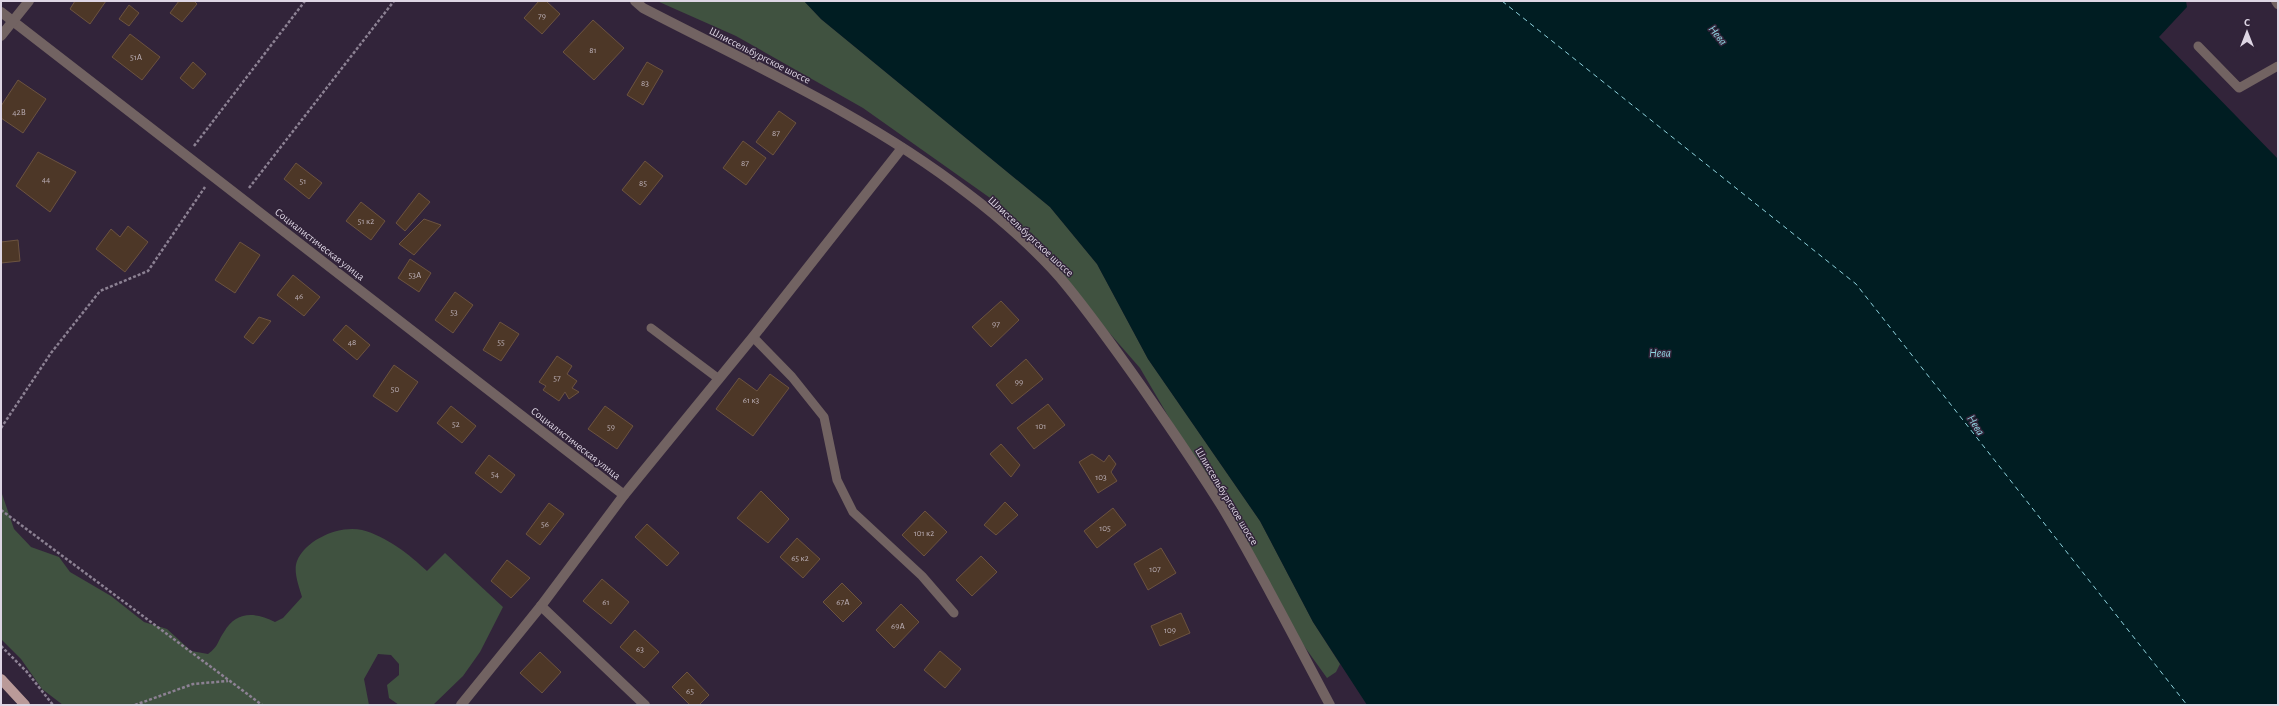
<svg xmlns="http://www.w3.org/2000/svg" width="2279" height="706" viewBox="0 0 2279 706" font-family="'Alegreya Sans',sans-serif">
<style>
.green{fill:#405240}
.water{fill:#001d22}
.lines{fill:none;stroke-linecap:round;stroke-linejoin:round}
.ferry{stroke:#8ed2dd;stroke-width:1;stroke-dasharray:5 4;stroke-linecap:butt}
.building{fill:#4d3727;stroke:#6c5340}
.path{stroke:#8c8193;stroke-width:2.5;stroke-dasharray:3 2;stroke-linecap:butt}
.lane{stroke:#726362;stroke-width:9}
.street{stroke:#726362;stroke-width:10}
.primary{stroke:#ba9a99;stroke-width:10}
.labels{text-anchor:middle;stroke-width:3;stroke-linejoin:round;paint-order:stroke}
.number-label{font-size:9px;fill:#baaeb5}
.street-label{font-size:11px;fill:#ded6e4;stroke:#32243a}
.water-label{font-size:12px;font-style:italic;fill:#8ed2dd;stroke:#32243a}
</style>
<rect width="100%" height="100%" fill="#32243a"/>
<g class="green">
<path d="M 657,1 L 804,1 L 821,19 L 1050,207 L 1097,264 L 1148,359 L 1260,521 L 1313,622 L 1340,664 L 1336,672 L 1327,678 L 1299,639 L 1140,368 L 993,200 L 863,108 L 736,36 Z"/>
<path d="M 1,491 L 14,529 L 31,547 L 59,557 L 70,572 L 111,596 L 144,622 L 167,629 L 191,651 L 208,654 C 219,646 217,642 224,632 C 236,611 255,612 275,622 L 283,618 L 302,597 C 299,586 293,572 297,561 C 306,539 340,525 362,530 C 386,536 410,555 427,571 L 445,553 L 503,607 L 480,652 L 463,676 L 433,705 L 399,705 L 389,698 L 387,685 L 399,675 L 399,664 L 391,655 L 378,654 L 364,679 L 369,705 L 63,705 L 42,689 L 21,659 L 1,639 Z"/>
</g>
<path class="water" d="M 804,1 L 2186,1 L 2187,7 L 2159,37 L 2278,159 L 2278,705 L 1367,705 L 1313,622 L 1260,521 L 1148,359 L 1097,264 L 1050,207 L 821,19 Z"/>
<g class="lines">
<path class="ferry" d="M 1502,1 L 1856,284 L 2187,705"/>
</g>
<g class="building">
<path d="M 75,1 L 106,1 L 90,24 L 70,9 Z"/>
<path d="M 179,1 L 194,1 L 197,4 L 182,22 L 170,13 Z"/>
<path d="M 539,1 L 546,1 L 560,14 L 542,34 L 524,18 Z"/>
<path d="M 129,5 L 139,13 L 129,26 L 119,19 Z"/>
<path d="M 593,20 L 624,48 L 594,80 L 563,52 Z"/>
<path d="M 130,34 L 160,57 L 142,80 L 112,57 Z"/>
<path d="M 193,62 L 206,74 L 193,89 L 180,78 Z"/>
<path d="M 647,62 L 663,71 L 643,105 L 627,95 Z"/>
<path d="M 18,80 L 46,99 L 23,133 L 1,118 L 1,106 Z"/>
<path d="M 779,111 L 796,123 L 773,155 L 756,142 Z"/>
<path d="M 743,141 L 766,158 L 746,185 L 723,168 Z"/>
<path d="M 38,152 L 76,172 L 50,212 L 16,186 Z"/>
<path d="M 645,161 L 663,176 L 640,205 L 622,190 Z"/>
<path d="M 296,163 L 322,183 L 309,199 L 284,179 Z"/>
<path d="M 419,193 L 430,202 L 405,231 L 396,223 Z"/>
<path d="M 361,202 L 385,221 L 371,240 L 346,221 Z"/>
<path d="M 424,219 L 441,225 L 414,255 L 399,244 Z"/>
<path d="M 128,226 L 148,242 L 125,272 L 96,249 L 111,229 L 120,237 Z"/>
<path d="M 18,240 L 20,261 L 1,263 L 1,242 Z"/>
<path d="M 240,242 L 260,255 L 235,293 L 215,280 Z"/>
<path d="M 410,259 L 431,273 L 419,292 L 398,278 Z"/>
<path d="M 293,275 L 320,297 L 304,316 L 277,295 Z"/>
<path d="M 455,292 L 473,305 L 453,333 L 435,320 Z"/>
<path d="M 1001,301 L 1019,320 L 991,347 L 972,327 Z"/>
<path d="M 259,317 L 271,321 L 253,344 L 244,337 Z"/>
<path d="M 500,322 L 519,334 L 501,361 L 483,350 Z"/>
<path d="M 346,325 L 370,345 L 357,360 L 333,340 Z"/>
<path d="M 557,356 L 572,366 L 567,374 L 577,381 L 572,388 L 579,392 L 569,399 L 565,392 L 559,401 L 543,390 L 546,386 L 539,382 Z"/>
<path d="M 1026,359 L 1043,379 L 1012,404 L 996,385 Z"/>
<path d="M 394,365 L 418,382 L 397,412 L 373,396 Z"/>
<path d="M 770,374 L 789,388 L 753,436 L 716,409 L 739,378 L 757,391 Z"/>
<path d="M 1048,404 L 1065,425 L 1034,449 L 1017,428 Z"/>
<path d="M 451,406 L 476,426 L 462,443 L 437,423 Z"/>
<path d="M 605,406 L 633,426 L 617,449 L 588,429 Z"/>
<path d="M 1001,444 L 1020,465 L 1011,477 L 990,454 Z"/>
<path d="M 1092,454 L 1104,462 L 1109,455 L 1116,464 L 1111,472 L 1117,481 L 1098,493 L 1079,462 Z"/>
<path d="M 489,455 L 515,475 L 501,493 L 475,473 Z"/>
<path d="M 761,491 L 789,519 L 768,543 L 737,518 Z"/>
<path d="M 1005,502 L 1018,515 L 996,535 L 984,525 Z"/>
<path d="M 549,503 L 564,514 L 540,545 L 526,534 Z"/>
<path d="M 1113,508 L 1126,525 L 1097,548 L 1084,531 Z"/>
<path d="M 925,511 L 947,532 L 924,556 L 902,535 Z"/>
<path d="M 647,524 L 679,553 L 667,566 L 635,537 Z"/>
<path d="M 797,538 L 820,559 L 803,578 L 780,557 Z"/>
<path d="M 1161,548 L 1176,573 L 1148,590 L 1134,564 Z"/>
<path d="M 981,556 L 997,572 L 972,596 L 956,580 Z"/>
<path d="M 507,560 L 530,578 L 511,598 L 491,581 Z"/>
<path d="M 602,579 L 629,602 L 611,624 L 583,601 Z"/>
<path d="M 842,583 L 862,603 L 843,622 L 823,602 Z"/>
<path d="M 901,604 L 919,622 L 894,648 L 876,630 Z"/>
<path d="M 1181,613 L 1190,633 L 1160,646 L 1151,626 Z"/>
<path d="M 635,630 L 659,652 L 644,668 L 620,647 Z"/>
<path d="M 940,651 L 961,669 L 945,688 L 924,670 Z"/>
<path d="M 540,652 L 561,672 L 542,693 L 520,673 Z"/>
<path d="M 687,672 L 709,695 L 699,705 L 690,705 L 672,687 Z"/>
</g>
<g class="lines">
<g class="path">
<path d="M 194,146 L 305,1"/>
<path d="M 249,188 L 394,1"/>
<path d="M 1,428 L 51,353 L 100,291 L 148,271 L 205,187"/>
<path d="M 1,510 L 262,705"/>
<path d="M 1,646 L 27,672 L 53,705"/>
<path d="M 135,705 L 193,684 L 228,681"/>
</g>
<g class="lane">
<path d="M 2198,46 L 2239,88 L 2278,66"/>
<path d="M 651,328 L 719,379"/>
<path d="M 753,337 L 792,377 L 824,417 L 837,480 L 853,512 L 922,576 L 954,613"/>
</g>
<g class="street">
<path d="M 635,1 L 643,8 C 753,65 869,117 967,193 C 999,217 1042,255 1067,286 C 1094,319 1118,353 1142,387 C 1169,426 1196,465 1221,505 C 1260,570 1294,638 1330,705"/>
<path d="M 2276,1 L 2278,4"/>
<path d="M 1,12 L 624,495"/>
<path d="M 1,36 L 29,1"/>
<path d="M 541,606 L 645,705"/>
<path d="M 461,705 L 541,606 L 624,495 L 753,337 L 902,148"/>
</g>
<path class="primary" d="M 1,679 L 25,705"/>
</g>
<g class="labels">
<g class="number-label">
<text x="542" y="19">79</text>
<text x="593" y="53">81</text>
<text x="136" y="60">51А</text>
<text x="645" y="86">83</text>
<text x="19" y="115">42В</text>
<text x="776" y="136">87</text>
<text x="745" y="166">87</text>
<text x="46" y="182">44</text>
<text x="303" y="184">51</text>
<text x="643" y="186">85</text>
<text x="366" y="224">51 к2</text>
<text x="415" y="278">53А</text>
<text x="299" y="299">46</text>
<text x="454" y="315">53</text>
<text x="996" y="327">97</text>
<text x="352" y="345">48</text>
<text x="501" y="345">55</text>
<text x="557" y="381">57</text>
<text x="1019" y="385">99</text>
<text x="395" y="392">50</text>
<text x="751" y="403">61 к3</text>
<text x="456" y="427">52</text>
<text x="1041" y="429">101</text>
<text x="611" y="430">59</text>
<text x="495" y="477">54</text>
<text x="1101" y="480">103</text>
<text x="545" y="527">56</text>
<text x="1105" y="531">105</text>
<text x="924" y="536">101 к2</text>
<text x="800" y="561">65 к2</text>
<text x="1155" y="572">107</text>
<text x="606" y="605">61</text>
<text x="843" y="605">67А</text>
<text x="898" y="629">69А</text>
<text x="1170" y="633">109</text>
<text x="640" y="652">63</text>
<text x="690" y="694">65</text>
</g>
<g class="street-label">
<text transform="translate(760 55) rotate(27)" y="4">Шлиссельбургское шоссе</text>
<text transform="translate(1031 236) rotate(43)" y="4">Шлиссельбургское шоссе</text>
<text transform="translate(320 244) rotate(38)" y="4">Социалистическая улица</text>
<text transform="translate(576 443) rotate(38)" y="4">Социалистическая улица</text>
<text transform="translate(1227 496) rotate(59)" y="4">Шлиссельбургское шоссе</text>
</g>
<g class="water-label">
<text transform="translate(1718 35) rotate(51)" y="4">Нева</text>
<text x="1660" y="357">Нева</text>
<text transform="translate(1976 425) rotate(57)" y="4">Нева</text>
</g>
</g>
<rect width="2279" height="706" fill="none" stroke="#ded6e4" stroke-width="4"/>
<g transform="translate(2247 32)" stroke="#32243a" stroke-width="3" paint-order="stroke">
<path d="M0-3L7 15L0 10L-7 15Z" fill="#ded6e4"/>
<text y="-6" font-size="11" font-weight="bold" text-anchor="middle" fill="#ded6e4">С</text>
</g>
</svg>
